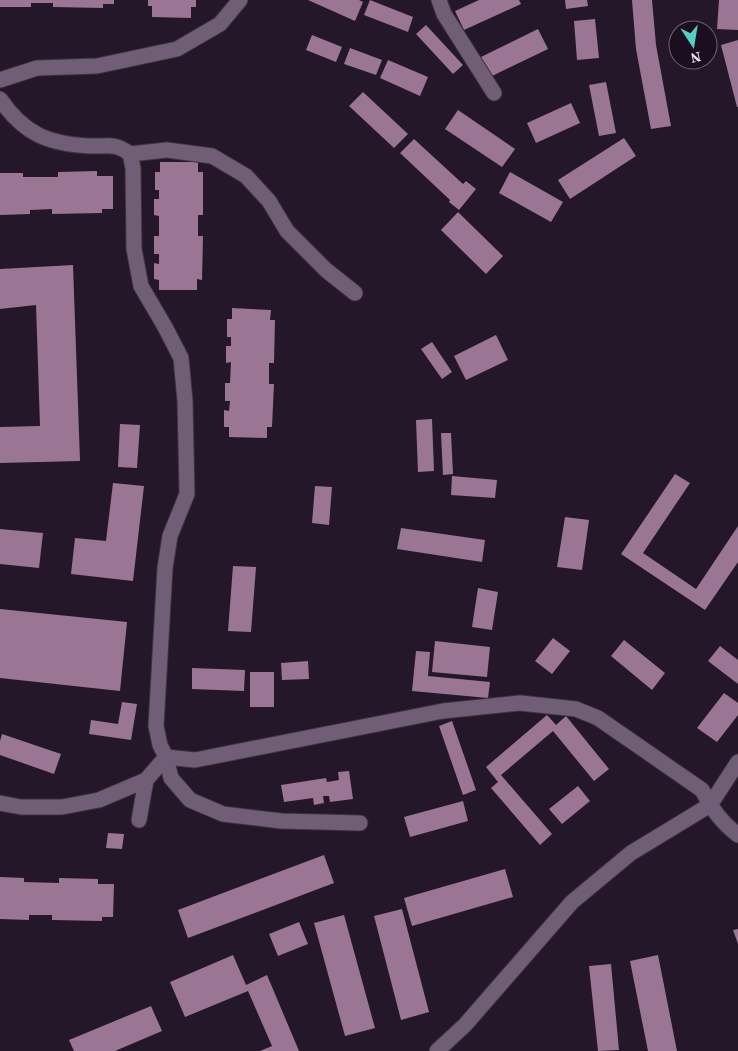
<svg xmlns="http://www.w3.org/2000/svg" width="738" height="1051" viewBox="0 0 738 1051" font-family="'Source Serif 4',serif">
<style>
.building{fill:#9a7694}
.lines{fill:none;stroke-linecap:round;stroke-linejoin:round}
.minor-casing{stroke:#3d3341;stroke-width:17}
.minor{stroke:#6f5e75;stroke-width:15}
</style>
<rect width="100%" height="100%" fill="#241729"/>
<g class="building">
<path d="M 0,0 L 114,0 L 114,4 L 103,4 L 103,8 L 53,7 L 53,3 L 31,3 L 31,7 L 0,7 Z"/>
<path d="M 148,0 L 196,0 L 196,7 L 191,7 L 191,18 L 152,17 L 152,6 L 148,6 Z"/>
<path d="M 308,0 L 359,0 L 363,2 L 355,21 Z"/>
<path d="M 370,0 L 413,17 L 408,32 L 364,15 Z"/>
<path d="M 479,0 L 519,0 L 521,4 L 464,30 L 455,11 Z"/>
<path d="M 565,0 L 587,0 L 588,6 L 566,9 Z"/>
<path d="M 632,0 L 652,0 L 656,45 L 671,126 L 651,129 L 636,49 Z"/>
<path d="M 719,0 L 738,0 L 738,30 L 717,29 Z"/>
<path d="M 595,19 L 599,58 L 577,60 L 574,21 Z"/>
<path d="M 426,25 L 463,65 L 453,74 L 416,34 Z"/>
<path d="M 538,29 L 548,49 L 490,77 L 481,57 Z"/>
<path d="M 312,35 L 342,47 L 336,62 L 306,50 Z"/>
<path d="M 738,40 L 738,107 L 737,107 L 721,45 Z"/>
<path d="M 350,48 L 382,60 L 376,75 L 344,64 Z"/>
<path d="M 388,60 L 428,77 L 420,96 L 380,78 Z"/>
<path d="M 606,82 L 616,133 L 599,136 L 589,85 Z"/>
<path d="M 363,92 L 408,134 L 394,148 L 349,106 Z"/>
<path d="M 571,103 L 580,123 L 536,143 L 527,123 Z"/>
<path d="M 458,110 L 515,149 L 502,167 L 445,129 Z"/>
<path d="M 624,138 L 636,156 L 570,199 L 558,180 Z"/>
<path d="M 414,139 L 463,184 L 466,181 L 476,189 L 459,210 L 449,202 L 450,200 L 400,153 Z"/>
<path d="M 160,162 L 198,162 L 198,172 L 203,172 L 203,215 L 198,215 L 198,236 L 203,236 L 202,280 L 197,279 L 197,290 L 159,290 L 159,280 L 154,279 L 154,263 L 159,264 L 159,254 L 154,254 L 154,236 L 159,236 L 159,216 L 154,215 L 154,199 L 159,199 L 159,190 L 155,190 L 155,172 L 160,172 Z"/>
<path d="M 97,171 L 97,176 L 113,176 L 113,209 L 102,209 L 102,213 L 52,214 L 52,209 L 30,210 L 30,214 L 0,215 L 0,173 L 23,173 L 23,177 L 58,177 L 58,172 Z"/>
<path d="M 510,172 L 563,202 L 551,222 L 499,193 Z"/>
<path d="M 458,212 L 503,256 L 486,274 L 441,230 Z"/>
<path d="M 73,265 L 80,461 L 0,463 L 0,427 L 40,426 L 36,305 L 0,309 L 0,269 Z"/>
<path d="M 232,308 L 271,310 L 270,320 L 275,320 L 274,363 L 269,363 L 269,384 L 274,384 L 272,427 L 267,427 L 267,438 L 229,437 L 229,427 L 224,427 L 224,410 L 229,411 L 230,401 L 225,401 L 225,383 L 230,383 L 231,362 L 226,363 L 226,346 L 231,346 L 231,337 L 227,337 L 227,319 L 232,319 Z"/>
<path d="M 496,335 L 508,360 L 466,380 L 454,356 Z"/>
<path d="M 432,342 L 452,372 L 442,379 L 421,349 Z"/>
<path d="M 432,419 L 434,471 L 418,472 L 416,420 Z"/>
<path d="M 120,424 L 140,425 L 137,468 L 118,467 Z"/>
<path d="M 441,433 L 451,433 L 453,474 L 443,475 Z"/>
<path d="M 675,474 L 690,483 L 643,553 L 696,589 L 738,526 L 738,562 L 705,610 L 621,554 Z"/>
<path d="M 452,476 L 497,480 L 495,498 L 451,495 Z"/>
<path d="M 113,483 L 144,486 L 133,581 L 71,574 L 75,538 L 106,541 Z"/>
<path d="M 315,486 L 332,487 L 329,525 L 312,523 Z"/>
<path d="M 565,517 L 589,520 L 582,570 L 557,567 Z"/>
<path d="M 401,528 L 485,540 L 482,562 L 397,549 Z"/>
<path d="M 0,529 L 43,533 L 39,568 L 0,564 Z"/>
<path d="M 233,566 L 256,567 L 251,632 L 228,631 Z"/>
<path d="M 478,588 L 498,592 L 492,630 L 472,627 Z"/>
<path d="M 0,609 L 127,622 L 120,691 L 0,678 Z"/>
<path d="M 553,638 L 570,651 L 552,674 L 535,661 Z"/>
<path d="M 624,640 L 665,673 L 652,690 L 611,656 Z"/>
<path d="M 435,641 L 490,647 L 487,677 L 432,672 Z"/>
<path d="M 720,646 L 738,660 L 738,684 L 708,661 Z"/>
<path d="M 416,651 L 430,652 L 428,676 L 490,682 L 488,698 L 412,691 Z"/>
<path d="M 308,661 L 309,679 L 282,680 L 281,663 Z"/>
<path d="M 192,668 L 245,670 L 244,691 L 192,689 Z"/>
<rect x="250" y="672" width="24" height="35"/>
<path d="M 724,693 L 738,703 L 738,715 L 717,742 L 697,728 Z"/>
<path d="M 122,702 L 137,704 L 131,740 L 89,734 L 91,720 L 118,724 Z"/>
<path d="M 547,715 L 556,725 L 566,716 L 609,769 L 594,781 L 553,731 L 501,775 L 552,834 L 540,845 L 491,788 L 498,782 L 486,767 Z"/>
<path d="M 452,721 L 476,790 L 463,795 L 439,726 Z"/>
<path d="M 2,734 L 61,754 L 54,774 L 0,755 L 0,741 Z"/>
<path d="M 349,771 L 353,799 L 330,802 L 329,796 L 323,796 L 324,803 L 314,805 L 313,798 L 284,802 L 281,785 L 326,778 L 327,782 L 339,780 L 338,772 Z"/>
<path d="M 578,786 L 590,801 L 562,824 L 549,809 Z"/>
<path d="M 463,801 L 468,821 L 410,837 L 404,817 Z"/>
<path d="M 108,833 L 124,834 L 122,849 L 106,848 Z"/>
<path d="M 324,855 L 334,883 L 188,938 L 178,910 Z"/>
<path d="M 505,869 L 513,897 L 412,926 L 404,898 Z"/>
<path d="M 0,877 L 24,878 L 24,882 L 59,883 L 59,878 L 98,879 L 98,884 L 114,884 L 113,917 L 102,917 L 102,921 L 52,920 L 52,915 L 29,915 L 29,920 L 0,919 Z"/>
<path d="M 402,909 L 429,1012 L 401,1020 L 374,916 Z"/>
<path d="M 344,915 L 375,1028 L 345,1036 L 314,923 Z"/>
<path d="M 299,922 L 308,944 L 278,956 L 269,934 Z"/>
<path d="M 738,929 L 738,944 L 733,930 Z"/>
<path d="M 233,955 L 246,985 L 267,975 L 299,1051 L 260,1051 L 272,1046 L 248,991 L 185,1017 L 170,982 Z"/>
<path d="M 658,955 L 677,1051 L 648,1051 L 630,961 Z"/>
<path d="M 611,964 L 619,1050 L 598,1051 L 589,966 Z"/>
<path d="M 151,1006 L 162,1031 L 115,1051 L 74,1051 L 69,1040 Z"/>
</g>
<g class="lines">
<defs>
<g id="minor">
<path d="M 439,0 L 444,14 L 494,93"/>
<path d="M 0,80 L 37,68 L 97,66 L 177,49 L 220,24 L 240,0"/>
<path d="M 0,99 C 24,134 48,144 90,146 C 108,147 114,142 130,154 L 133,168 L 134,249 L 141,286 L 165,327 L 181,358 L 185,401 L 187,494 L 170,536 L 165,568 L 156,726 L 160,745 L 166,757 L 195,760 L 443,711 L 520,703 L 576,709 L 598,718 L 702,790 C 712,809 721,822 738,835"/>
<path d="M 130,154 L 167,150 L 212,156 L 246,176 L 269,201 L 287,231 L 326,270 L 355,293"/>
<path d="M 166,757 L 171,778 L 190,800 L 223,814 L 281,821 L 360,823"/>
<path d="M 0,803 L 21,807 L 62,807 L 99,800 L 146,780 L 166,757"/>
<path d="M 139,820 L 146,780"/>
<path d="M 437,1051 L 465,1025 L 572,902 L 631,853 L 710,805 L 738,762"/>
</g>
</defs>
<use href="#minor" class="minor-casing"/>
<use href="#minor" class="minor"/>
</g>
<g transform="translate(693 45) rotate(168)"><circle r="24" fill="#1b0e1f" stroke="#6d6271"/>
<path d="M0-4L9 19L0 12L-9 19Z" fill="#57cec2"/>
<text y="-8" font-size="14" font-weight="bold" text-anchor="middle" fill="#e8dfec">N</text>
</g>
</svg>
